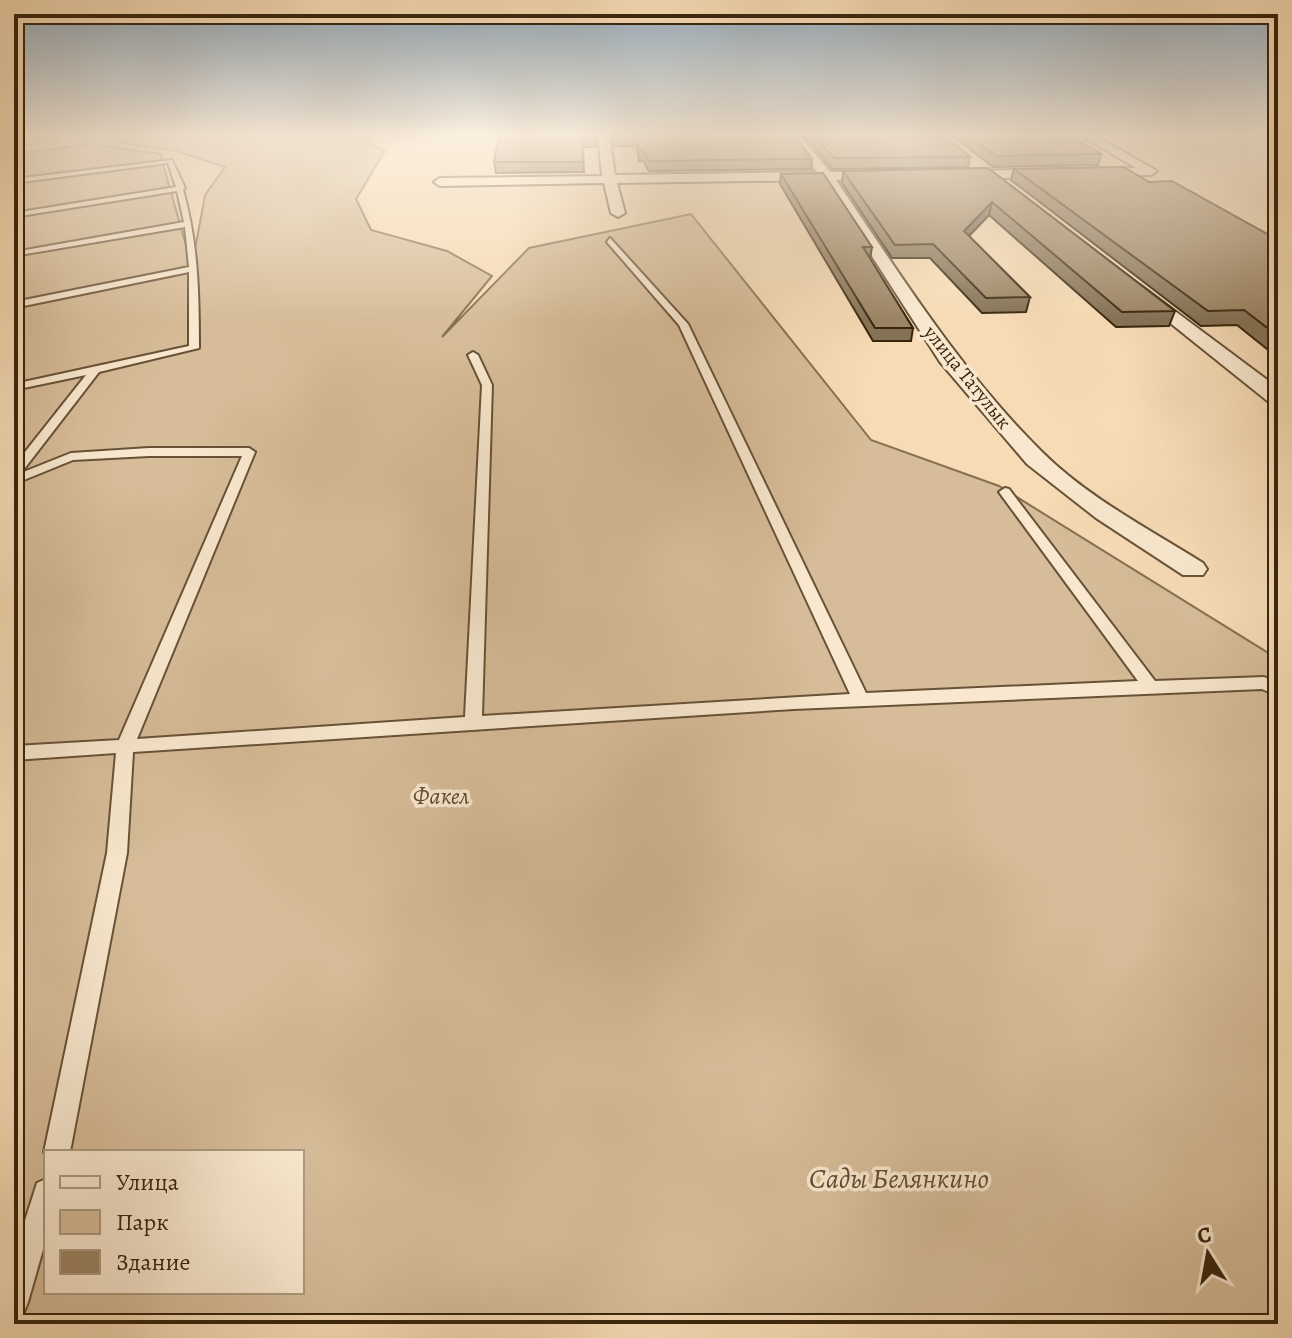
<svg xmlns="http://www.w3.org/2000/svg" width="1292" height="1338" viewBox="0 0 1292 1338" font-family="Alegreya,serif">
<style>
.green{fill:#d6bc98;stroke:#877052;stroke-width:2;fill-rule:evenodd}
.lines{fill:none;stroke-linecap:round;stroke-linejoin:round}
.lane-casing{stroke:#685237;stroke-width:4}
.street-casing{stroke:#685237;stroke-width:4}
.path{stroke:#38250d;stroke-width:2;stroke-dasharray:2 2;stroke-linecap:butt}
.lane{fill:#f9e8cf;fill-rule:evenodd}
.street{fill:#f9e8cf;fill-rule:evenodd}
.wall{fill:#857256;stroke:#38250d;stroke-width:2}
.shaded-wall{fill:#6c5c46;stroke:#38250d;stroke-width:2}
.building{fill:#9b8464;stroke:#38250d;stroke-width:2}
.labels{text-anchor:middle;stroke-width:7;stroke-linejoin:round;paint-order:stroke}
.far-street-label{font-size:20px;fill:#38250d;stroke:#f9e8cf}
.park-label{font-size:24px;font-style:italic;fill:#604b30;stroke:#f9e8cf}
.near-park-label{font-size:28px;font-style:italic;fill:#604b30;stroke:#f9e8cf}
</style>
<rect width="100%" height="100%" fill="#f6dbb5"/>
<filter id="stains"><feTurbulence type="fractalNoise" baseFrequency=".0025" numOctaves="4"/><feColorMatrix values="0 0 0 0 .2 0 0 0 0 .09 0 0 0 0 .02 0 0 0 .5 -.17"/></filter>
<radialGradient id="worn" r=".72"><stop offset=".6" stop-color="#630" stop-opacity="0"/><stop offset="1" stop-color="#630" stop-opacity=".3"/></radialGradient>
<path class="green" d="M 65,134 L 384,134 L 361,139 L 385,151 L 356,199 L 371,230 L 447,251 L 492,276 L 442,337 L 529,248 L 691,214 L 871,440 L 999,486 L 1278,659 L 1278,1324 L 14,1324 L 14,154 L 92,144 L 160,154 L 192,266 L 205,195 L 225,167 L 176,151 ZM 46,1152 L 302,1152 L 302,1292 L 46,1292 Z"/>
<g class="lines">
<defs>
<g id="lane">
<path d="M 172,160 L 185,188 L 183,190 C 198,242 199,294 199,348 L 99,372 L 21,473 L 71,453 L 149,448 L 249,448 L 255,452 L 137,739 L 465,717 L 482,385 L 468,355 L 473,352 L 478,355 L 492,385 L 482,716 L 850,694 L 679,325 L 607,242 L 610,238 L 688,324 L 866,693 L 1138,681 L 999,492 L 1005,488 L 1009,489 L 1155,681 L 1264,677 L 1278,683 L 1278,696 L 1262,689 L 794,709 L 133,752 L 127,853 L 70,1152 L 46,1152 L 46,1156 L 44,1152 L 107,853 L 116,753 L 14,760 L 14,746 L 119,740 L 242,456 L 149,456 L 73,460 L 14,484 L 14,466 L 86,375 L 14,390 L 14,384 L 189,346 L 189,272 L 14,308 L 14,302 L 189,267 L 185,227 L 14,256 L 14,252 L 184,222 L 177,191 L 14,217 L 14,213 L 176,187 L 168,163 L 14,183 L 14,179 Z"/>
<path d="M 46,1179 L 46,1239 L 28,1302 L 24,1312 L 14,1316 L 14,1255 L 37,1183 Z"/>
</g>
<g id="street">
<path d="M 598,134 L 609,134 L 615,175 L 817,172 L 788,134 L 799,134 L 830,172 L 888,172 L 888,178 L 884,179 L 836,180 C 900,274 960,371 1042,452 C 1087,497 1149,529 1203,563 L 1207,569 L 1203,575 L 1183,575 L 1096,518 L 1027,464 L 940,362 L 823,180 L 617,183 L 625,213 L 618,217 L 611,213 L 604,183 L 440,186 L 434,182 L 440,178 L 602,176 Z"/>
<path d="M 1079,134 L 1092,134 L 1157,171 L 1151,175 L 955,179 L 949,175 L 955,171 L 1136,168 Z"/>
<path d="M 1140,285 L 1278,388 L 1278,404 L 1270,403 L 1134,294 L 1134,286 Z"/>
</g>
</defs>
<use href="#lane" class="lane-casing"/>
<use href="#street" class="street-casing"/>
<path class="path" d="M 14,149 L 59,137 L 46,134"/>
<use href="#lane" class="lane"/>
<use href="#street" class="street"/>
</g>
<g class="wall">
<path d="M 500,134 L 598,134 L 596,147 L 583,147 L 584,172 L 496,173 L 494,162 Z"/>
<path d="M 611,134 L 793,134 L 812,159 L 811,169 L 649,171 L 643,161 L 639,161 L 637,146 L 614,146 Z"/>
<path d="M 803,134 L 942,134 L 970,157 L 968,167 L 832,169 Z"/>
<path d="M 950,134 L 1066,134 L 1101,154 L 1098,165 L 993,167 Z"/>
<path d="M 988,168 L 1175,311 L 1169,326 L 1116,327 L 989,215 L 969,236 L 1030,297 L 1026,312 L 982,313 L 930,258 L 892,258 L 842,183 L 843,171 Z"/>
<path d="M 1014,169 L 1149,182 L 1278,240 L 1278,354 L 1272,353 L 1237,325 L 1201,326 L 1011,180 Z"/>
<path d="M 781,174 L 872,247 L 870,259 L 913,328 L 911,341 L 873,341 L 780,184 Z"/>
<path d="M 1278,486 L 1278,498 L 1274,494 Z"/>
</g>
<path class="shaded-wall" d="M 992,202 L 989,215 L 961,244 L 964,231 Z"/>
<g class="building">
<path d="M 500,134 L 596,134 L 596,137 L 582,137 L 583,162 L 494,162 Z"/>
<path d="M 613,134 L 793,134 L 812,159 L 649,161 L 643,150 L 639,150 L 637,136 L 614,136 Z"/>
<path d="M 812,134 L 942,134 L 970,157 L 834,158 Z"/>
<path d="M 965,134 L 1066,134 L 1101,154 L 996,156 Z"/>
<path d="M 1124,167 L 1149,182 L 1172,181 L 1278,240 L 1278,336 L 1244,310 L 1208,311 L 1014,169 Z"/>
<path d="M 988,168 L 1175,311 L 1122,312 L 992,202 L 964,231 L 1030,297 L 986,298 L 933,244 L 895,245 L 843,171 Z"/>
<path d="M 823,173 L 872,247 L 863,247 L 913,328 L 875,328 L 781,174 Z"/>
</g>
<linearGradient id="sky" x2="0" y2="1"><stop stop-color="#93abbd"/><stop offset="0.42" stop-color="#fbefde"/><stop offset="1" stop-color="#fbefde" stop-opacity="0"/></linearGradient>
<rect width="1292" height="321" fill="url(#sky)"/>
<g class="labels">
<g class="far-street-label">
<text transform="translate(968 377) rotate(51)" y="7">улица Татулык</text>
</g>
<g class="park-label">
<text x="441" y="804">Факел</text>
</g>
<g class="near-park-label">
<text x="899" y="1188">Сады Белянкино</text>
</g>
</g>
<rect width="1292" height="1338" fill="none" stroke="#f6dbb5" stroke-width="48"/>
<rect x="16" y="16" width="1260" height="1306" fill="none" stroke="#38250d" stroke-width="4"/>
<rect x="24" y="24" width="1244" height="1290" fill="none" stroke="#38250d" stroke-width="2"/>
<rect x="44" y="1150" width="260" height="144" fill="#f9e8cf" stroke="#ac9a81" stroke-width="2"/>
<rect x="60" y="1176" width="40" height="12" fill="#f9e8cf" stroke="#ac9a81" stroke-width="2"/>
<text x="116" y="1190" font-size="24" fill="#38250d">Улица</text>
<rect x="60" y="1210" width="40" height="24" fill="#d6bc98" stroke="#ac9a81" stroke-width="2"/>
<text x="116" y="1230" font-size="24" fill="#38250d">Парк</text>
<rect x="60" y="1250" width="40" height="24" fill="#9b8464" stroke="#ac9a81" stroke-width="2"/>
<text x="116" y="1270" font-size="24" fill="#38250d">Здание</text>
<g transform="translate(1208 1254) rotate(349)" stroke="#f9e8cf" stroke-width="6" paint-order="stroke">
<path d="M0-6L14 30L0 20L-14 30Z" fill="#38250d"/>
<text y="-12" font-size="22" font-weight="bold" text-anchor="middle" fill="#38250d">С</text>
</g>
<rect width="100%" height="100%" filter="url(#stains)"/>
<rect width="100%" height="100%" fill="url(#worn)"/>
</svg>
